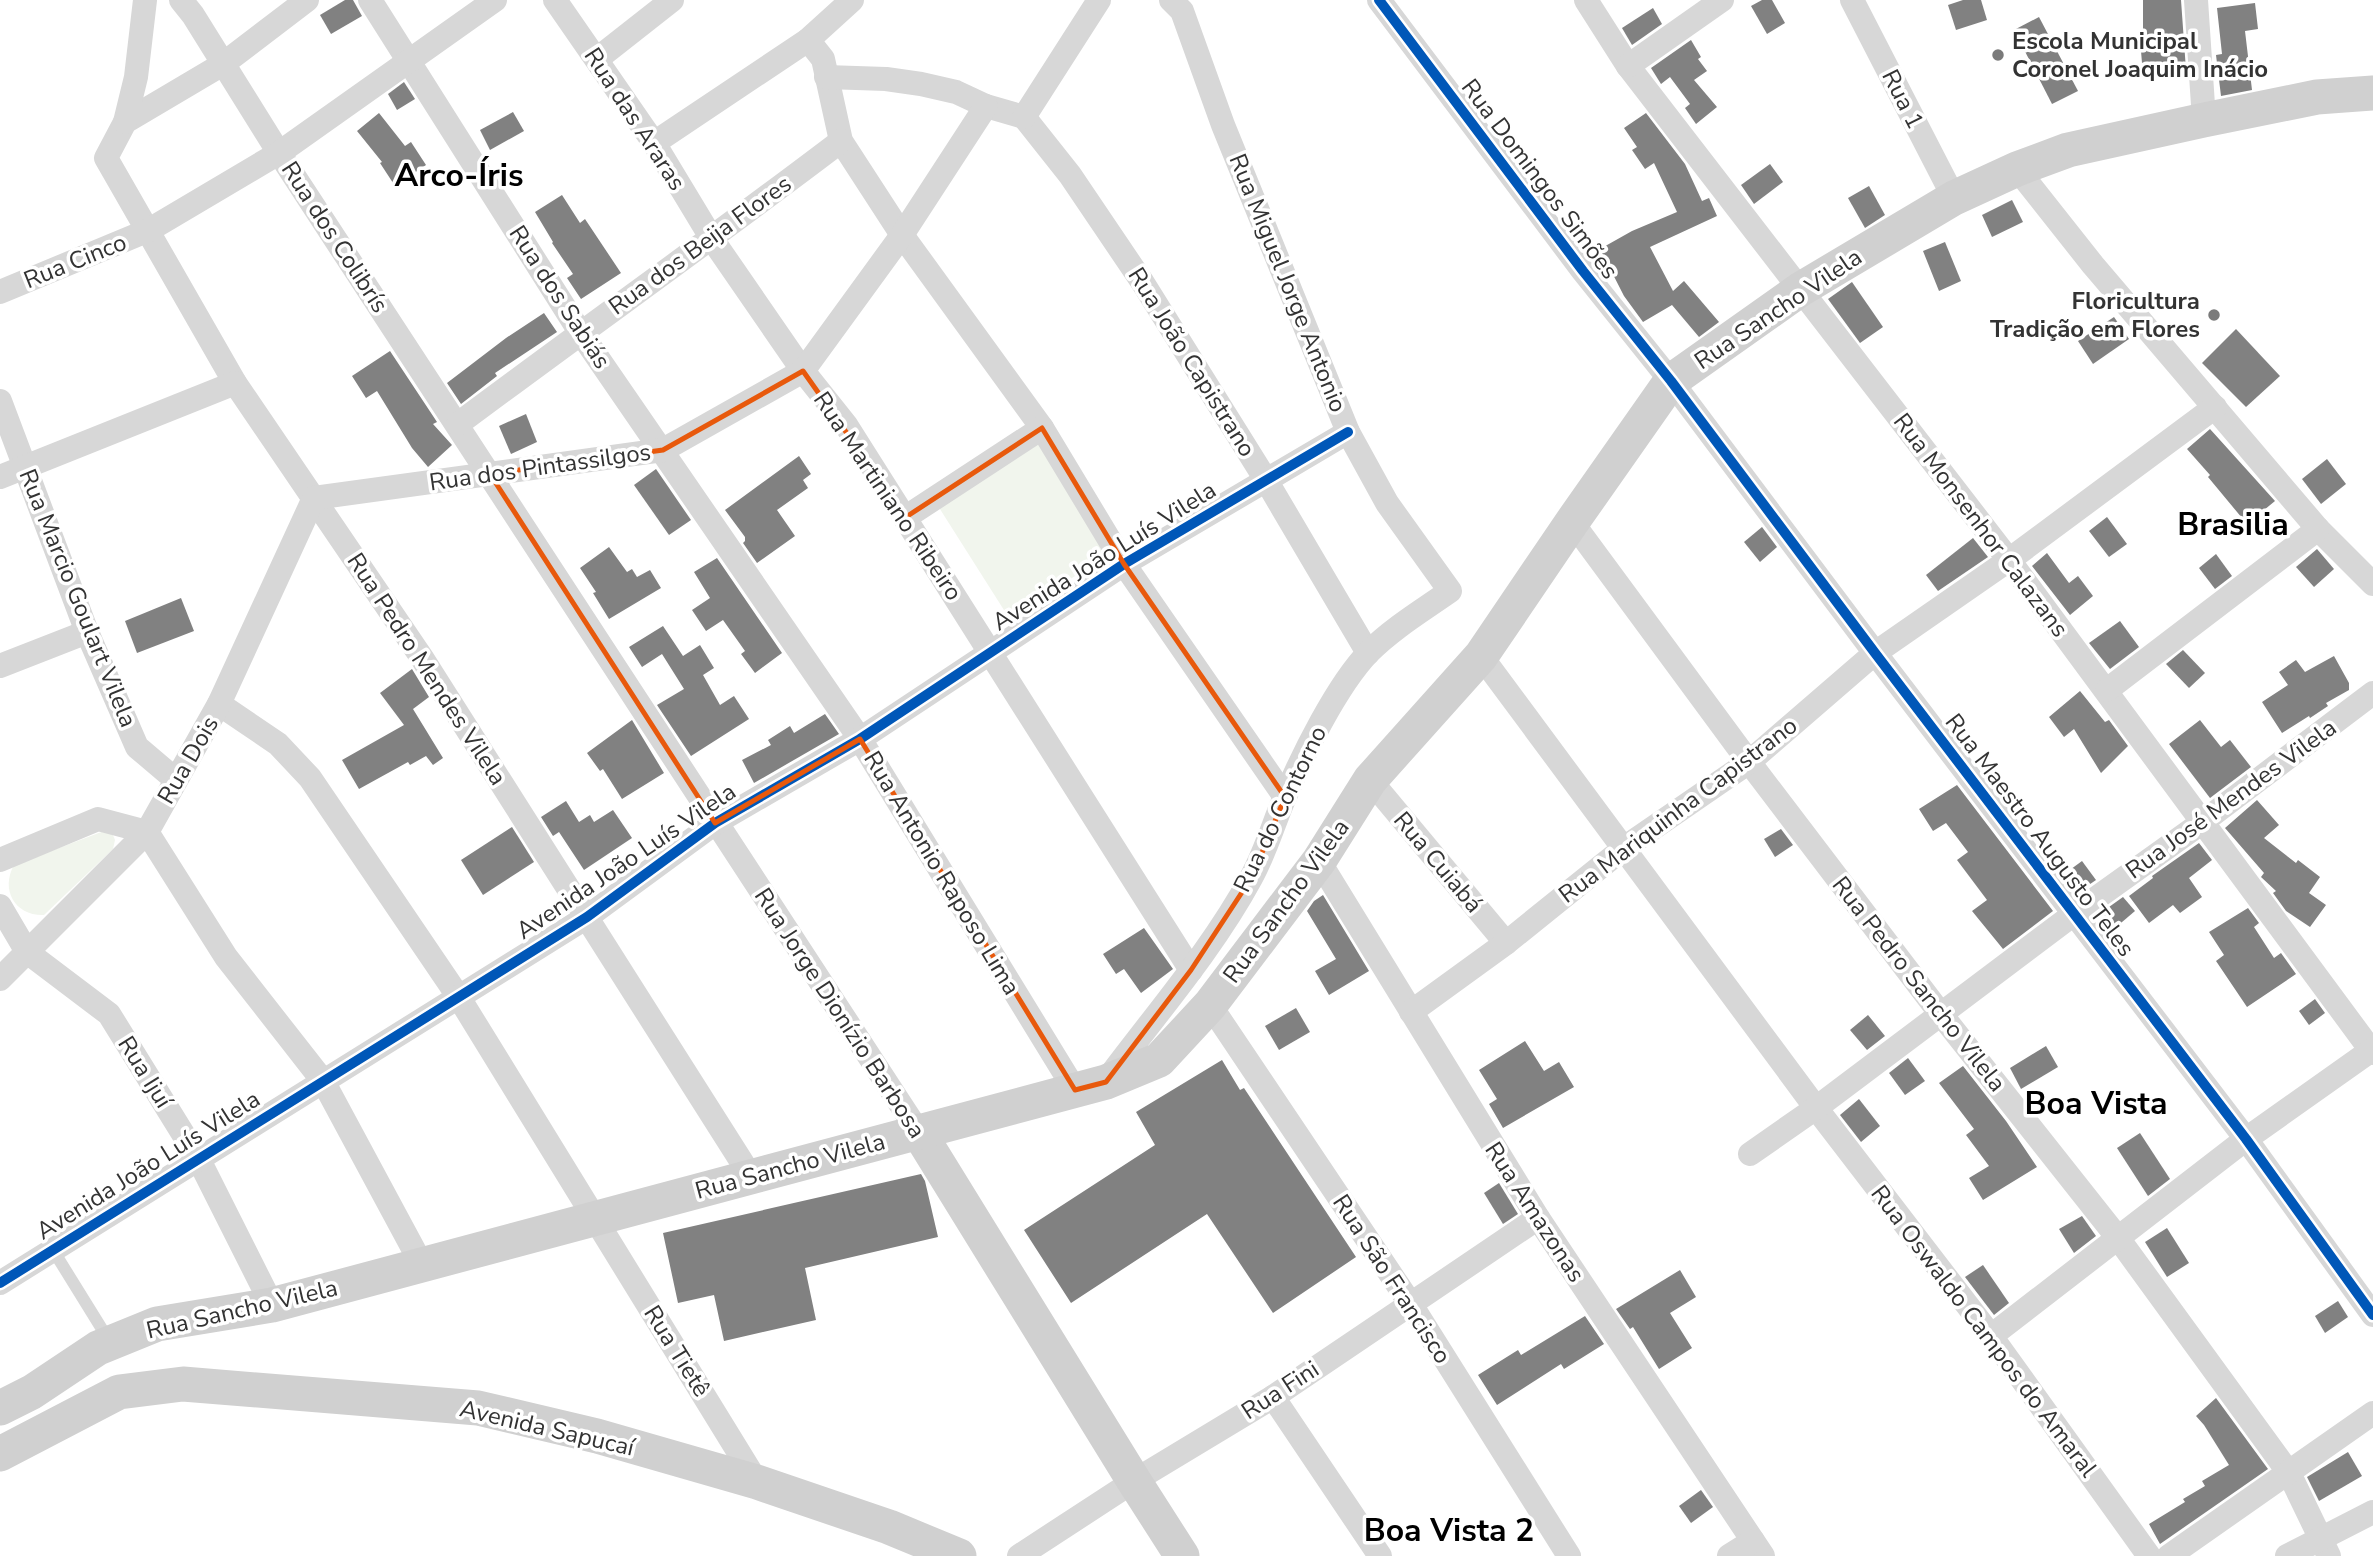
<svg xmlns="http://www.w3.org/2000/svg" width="2373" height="1556" viewBox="0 0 2373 1556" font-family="'Nunito Sans',sans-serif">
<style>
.green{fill:#f1f5ed}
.building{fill:#818181}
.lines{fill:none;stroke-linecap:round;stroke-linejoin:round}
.lane{stroke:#d7d7d7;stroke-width:12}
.street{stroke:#d7d7d7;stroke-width:24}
.secondary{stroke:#d0d0d0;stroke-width:35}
.cycleway-casing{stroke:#fff;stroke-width:15}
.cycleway{stroke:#0057b8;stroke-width:10}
.marked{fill:none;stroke:#e8590c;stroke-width:5;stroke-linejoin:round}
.poi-dot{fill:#7a7a7a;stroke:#fff;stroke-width:2.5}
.labels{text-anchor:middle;stroke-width:7;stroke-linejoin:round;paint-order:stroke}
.poi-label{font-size:24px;font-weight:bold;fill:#333;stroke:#fff;text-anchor:start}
.street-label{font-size:24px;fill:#333;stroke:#fff}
.district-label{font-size:32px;font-weight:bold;fill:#000;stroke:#fff}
</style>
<rect width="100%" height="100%" fill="#fff"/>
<g class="green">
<path d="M 1054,433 L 1124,545 L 1009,618 L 938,506 Z"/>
<path d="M 104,831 L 113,835 L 115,840 L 113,849 L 44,915 C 15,916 0,890 14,865 Z"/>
</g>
<g class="building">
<path d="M 345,0 L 353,0 L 362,16 L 331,34 L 320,15 Z"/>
<path d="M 1762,0 L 1772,0 L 1785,23 L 1767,34 L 1751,6 Z"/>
<path d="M 1963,0 L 1981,0 L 1987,20 L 1956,30 L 1948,5 Z"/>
<path d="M 2143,0 L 2181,0 L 2186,70 L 2143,75 L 2141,51 L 2143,51 Z"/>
<path d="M 2255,3 L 2258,29 L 2245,31 L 2252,90 L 2221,96 L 2216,55 L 2222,54 L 2217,8 Z"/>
<path d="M 1653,8 L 1662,24 L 1632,45 L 1622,28 Z"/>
<path d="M 2039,17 L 2078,91 L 2052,104 L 2014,30 Z"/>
<path d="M 1691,40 L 1701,57 L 1698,59 L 1707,71 L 1694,80 L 1717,107 L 1696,124 L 1685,108 L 1690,104 L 1670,77 L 1661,84 L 1651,68 Z"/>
<path d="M 404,82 L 415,99 L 397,110 L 388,94 Z"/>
<path d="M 513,112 L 524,131 L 490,150 L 480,130 Z"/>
<path d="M 379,113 L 405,146 L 411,142 L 426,165 L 395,186 L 380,163 L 382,162 L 357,131 Z"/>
<path d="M 1646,113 L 1685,164 L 1702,201 L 1709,198 L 1717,216 L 1650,247 L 1673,291 L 1684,281 L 1719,322 L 1699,337 L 1672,305 L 1643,322 L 1624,296 L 1600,249 L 1632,231 L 1677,212 L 1654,163 L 1645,169 L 1632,150 L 1637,147 L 1624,128 Z"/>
<path d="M 1770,164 L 1783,182 L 1754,204 L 1741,185 Z"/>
<path d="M 1869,186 L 1885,215 L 1865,228 L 1848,198 Z"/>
<path d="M 562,195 L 580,223 L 585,219 L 621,273 L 581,299 L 567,278 L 573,274 L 552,243 L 553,242 L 535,212 Z"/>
<path d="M 2012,200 L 2023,222 L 1992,237 L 1982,215 Z"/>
<path d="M 1945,242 L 1961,281 L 1939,291 L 1923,251 Z"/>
<path d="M 1852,282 L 1883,327 L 1860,343 L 1828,299 Z"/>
<path d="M 544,313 L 557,332 L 495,373 L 497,376 L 461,404 L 447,383 L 506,338 Z"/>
<path d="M 2114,317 L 2129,339 L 2093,364 L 2078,341 Z"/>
<path d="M 2236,329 L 2280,376 L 2246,407 L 2202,363 Z"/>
<path d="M 390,351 L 437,422 L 433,424 L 452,445 L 428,467 L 412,448 L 377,391 L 366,398 L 352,376 Z"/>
<path d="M 526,414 L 537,442 L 511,454 L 499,426 Z"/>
<path d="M 2210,429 L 2275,501 L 2247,524 L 2208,477 L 2210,475 L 2187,449 Z"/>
<path d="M 799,456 L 811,474 L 803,480 L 808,488 L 777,510 L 795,536 L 757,563 L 743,543 L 745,541 L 745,537 L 725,510 Z"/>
<path d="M 2327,459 L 2346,484 L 2321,504 L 2302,479 Z"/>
<path d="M 656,469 L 691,520 L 669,535 L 634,485 Z"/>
<path d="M 2107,517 L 2127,544 L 2109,557 L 2089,531 Z"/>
<path d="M 1762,527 L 1777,547 L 1760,562 L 1744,542 Z"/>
<path d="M 1973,538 L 1988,557 L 1938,591 L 1926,575 Z"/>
<path d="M 609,547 L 627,572 L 632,569 L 637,577 L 650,570 L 661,588 L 609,619 L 593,593 L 596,592 L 580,568 Z"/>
<path d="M 2317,549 L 2334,569 L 2314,587 L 2296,567 Z"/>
<path d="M 2047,553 L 2069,583 L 2078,576 L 2093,596 L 2070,615 L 2032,566 Z"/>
<path d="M 2216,554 L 2232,576 L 2215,589 L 2199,568 Z"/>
<path d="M 717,558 L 782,653 L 755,673 L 741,654 L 745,651 L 723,620 L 706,631 L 692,610 L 710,598 L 694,572 Z"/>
<path d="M 181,598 L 194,631 L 137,653 L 125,621 Z"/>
<path d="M 2120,621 L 2139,647 L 2110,669 L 2089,643 Z"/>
<path d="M 663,626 L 683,656 L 700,645 L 714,668 L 703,675 L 720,705 L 734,696 L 749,719 L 691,756 L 657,705 L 684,689 L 662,654 L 642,667 L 629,647 Z"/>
<path d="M 2183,650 L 2205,673 L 2189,688 L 2166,664 Z"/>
<path d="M 2334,656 L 2349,683 L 2349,690 L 2326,703 L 2328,706 L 2310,718 L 2309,716 L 2282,733 L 2262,702 L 2288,685 L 2279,672 L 2296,660 L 2305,672 Z"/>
<path d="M 412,669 L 429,697 L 413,709 L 443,758 L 433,765 L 426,756 L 410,765 L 408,762 L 359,789 L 342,760 L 404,725 L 380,693 Z"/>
<path d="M 2080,691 L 2105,722 L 2109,720 L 2128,746 L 2101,773 L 2074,729 L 2064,737 L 2049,717 Z"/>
<path d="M 825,714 L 839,734 L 754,783 L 742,760 L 771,745 L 768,740 L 790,726 L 794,733 Z"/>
<path d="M 632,720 L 664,773 L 622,799 L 603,769 L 600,771 L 587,753 Z"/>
<path d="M 2200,720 L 2221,747 L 2230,740 L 2251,767 L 2210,798 L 2169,744 Z"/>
<path d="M 1957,785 L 2053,911 L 2003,949 L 1972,911 L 1987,900 L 1957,860 L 1968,852 L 1946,823 L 1933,831 L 1919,809 Z"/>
<path d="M 2257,800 L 2279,825 L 2264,838 L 2296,863 L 2298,860 L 2320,877 L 2309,893 L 2326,905 L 2310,927 L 2286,911 L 2273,893 L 2276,891 L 2261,877 L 2264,873 L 2225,828 Z"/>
<path d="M 566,801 L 579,822 L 590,815 L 594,822 L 613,810 L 632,838 L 584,870 L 559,832 L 553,836 L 541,817 Z"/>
<path d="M 512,827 L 534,862 L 483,895 L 461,860 Z"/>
<path d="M 1781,829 L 1793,845 L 1775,857 L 1764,839 Z"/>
<path d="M 2199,843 L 2212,860 L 2189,878 L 2202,897 L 2180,913 L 2173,905 L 2149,923 L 2129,896 L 2153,878 L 2152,876 Z"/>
<path d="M 2082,861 L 2096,880 L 2077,893 L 2063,875 Z"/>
<path d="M 1323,895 L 1369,971 L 1329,995 L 1315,971 L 1336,959 L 1307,911 L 1314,901 Z"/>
<path d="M 2123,897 L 2135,911 L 2108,934 L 2095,917 Z"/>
<path d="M 2248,908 L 2259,923 L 2254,927 L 2274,958 L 2281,953 L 2296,974 L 2247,1007 L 2216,961 L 2224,955 L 2209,932 Z"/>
<path d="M 1144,928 L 1173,969 L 1141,993 L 1124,969 L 1116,974 L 1103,954 Z"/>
<path d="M 2315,999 L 2325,1013 L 2309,1025 L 2299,1011 Z"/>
<path d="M 1296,1008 L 1310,1032 L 1279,1050 L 1265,1026 Z"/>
<path d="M 1868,1015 L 1885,1036 L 1867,1050 L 1850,1030 Z"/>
<path d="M 1525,1041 L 1544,1071 L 1559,1062 L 1574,1087 L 1503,1128 L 1489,1104 L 1497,1099 L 1479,1070 Z"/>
<path d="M 2046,1046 L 2058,1067 L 2021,1089 L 2010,1068 Z"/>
<path d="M 1908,1058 L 1925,1081 L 1905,1095 L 1889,1073 Z"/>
<path d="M 1222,1060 L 1240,1090 L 1244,1088 L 1356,1257 L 1273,1313 L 1207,1214 L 1071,1303 L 1024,1230 L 1155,1145 L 1136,1112 Z"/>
<path d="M 1963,1066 L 2006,1121 L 2037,1167 L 1983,1200 L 1969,1178 L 1989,1166 L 1966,1135 L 1974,1129 L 1939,1083 Z"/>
<path d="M 1859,1099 L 1880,1126 L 1861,1142 L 1840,1115 Z"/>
<path d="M 2140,1133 L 2170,1179 L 2148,1196 L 2117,1148 Z"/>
<path d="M 921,1174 L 925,1181 L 938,1237 L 805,1268 L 816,1320 L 724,1341 L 714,1295 L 678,1303 L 663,1233 Z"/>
<path d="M 1499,1183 L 1518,1214 L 1503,1224 L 1484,1193 Z"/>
<path d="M 2082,1216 L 2096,1236 L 2074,1253 L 2059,1229 Z"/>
<path d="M 2167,1228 L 2189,1263 L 2167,1277 L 2145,1242 Z"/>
<path d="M 1983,1265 L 2009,1303 L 1994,1315 L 1965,1277 Z"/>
<path d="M 1680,1270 L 1696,1297 L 1670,1313 L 1692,1348 L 1659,1369 L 1633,1327 L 1630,1329 L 1616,1309 Z"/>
<path d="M 2338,1301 L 2348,1317 L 2325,1333 L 2315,1316 Z"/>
<path d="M 1585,1316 L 1604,1344 L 1564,1369 L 1561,1364 L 1497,1405 L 1478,1375 L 1518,1350 L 1521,1355 Z"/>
<path d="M 2216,1398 L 2268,1469 L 2160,1544 L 2149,1524 L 2185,1502 L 2183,1499 L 2205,1486 L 2202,1481 L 2229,1465 L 2204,1425 L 2196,1416 Z"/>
<path d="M 2348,1452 L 2362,1476 L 2319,1501 L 2307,1477 Z"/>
<path d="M 1701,1490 L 1713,1507 L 1691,1523 L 1679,1506 Z"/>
</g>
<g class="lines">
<path class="lane" d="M 53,1250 L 110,1342"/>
<g class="street">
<path d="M 181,0 L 193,15 L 279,153 L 918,1131"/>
<path d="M 307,0 L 223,64 L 125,122 L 106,158 L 235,383 L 422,658 L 752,1178"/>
<path d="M 370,0 L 580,332 L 860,739 L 1075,1090"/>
<path d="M 555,0 L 654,143 L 712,239 L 803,371 L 846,425 L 1191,970"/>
<path d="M 1379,0 L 1583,271 L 1671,381 L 1875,653 L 2246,1139 L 2373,1315"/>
<path d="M 1586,0 L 1628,66 L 2009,560 L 2373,1053"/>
<path d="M 1852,0 L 1954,198"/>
<path d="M 2196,0 L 2204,120"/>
<path d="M 808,40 L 823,59 L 841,141 L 902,235 L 1042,428 L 1124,564 L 1285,797"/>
<path d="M 597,59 L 672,0"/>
<path d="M 1628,66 L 1722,0"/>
<path d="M 826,77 L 886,79 L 921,84 L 956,92 L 986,106 L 1024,117"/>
<path d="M 1024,117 L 1070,175 L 1143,283 L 1266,480 L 1368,653"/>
<path d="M 1024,117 L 1099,0"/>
<path d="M 125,122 L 136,77 L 145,0"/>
<path d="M 654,143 L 808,40 L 852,0"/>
<path d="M 2017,169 L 2093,265 L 2318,529 L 2373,584"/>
<path d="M 0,292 L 149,230 L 279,153 L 495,0"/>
<path d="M 0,401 L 87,632 L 137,747 L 176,780"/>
<path d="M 458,424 C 585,329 715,237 841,141"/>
<path d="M 0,477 L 235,383"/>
<path d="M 906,517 L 1042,428"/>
<path d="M 1572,522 L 1749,762 L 1940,1013 L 2118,1238 L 2289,1473 L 2329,1556"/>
<path d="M 1481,656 L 1816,1108 L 1991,1336 L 2149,1556"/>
<path d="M 0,666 L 87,632"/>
<path d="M 2107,690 L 2318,529"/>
<path d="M 219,704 L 278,744 L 310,778 L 458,996 L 757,1482"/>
<path d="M 1370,780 L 1506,943"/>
<path d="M 0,860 L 98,819 L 147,832 L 226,957 L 323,1081 L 422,1265"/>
<path d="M 1319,861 L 1538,1218 L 1763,1556"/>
<path d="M 0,906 L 27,952 L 109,1014 L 198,1158 L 272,1305"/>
<path d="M 0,979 L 147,832 L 219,704 L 314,498 L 663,450 L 803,371 L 902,235 L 986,106"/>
<path d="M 1210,1005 L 1410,1303 L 1569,1556"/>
<path d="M 1411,1012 L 1506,943 L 1624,848 L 1749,762 L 1875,653 L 2009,560 L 2215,407"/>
<path d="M 1106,1081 C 1155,1015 1212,950 1251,878 C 1265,853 1273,825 1284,799 C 1302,756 1337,685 1369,652 C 1393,628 1423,610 1450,591 L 1387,503 L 1348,432 L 1223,125 L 1182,11 L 1171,0"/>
<path d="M 1750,1154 L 1816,1108 L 2074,914 L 2204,821 L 2373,693"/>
<path d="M 0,1283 L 587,917 L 715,823 L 860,739 L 1124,564 L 1348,432"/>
<path d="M 1991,1336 L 2246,1139 L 2373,1049"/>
<path d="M 1273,1397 L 1380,1556"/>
<path d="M 1019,1556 L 1134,1481 L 1273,1397 L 1538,1218"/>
<path d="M 1729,1556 L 1753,1541"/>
<path d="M 2169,1556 L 2373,1413"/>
<path d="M 2287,1556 L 2373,1512"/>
</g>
<g class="secondary">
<path d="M 918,1131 L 1134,1481 L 1182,1556"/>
<path d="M 0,1408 L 32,1392 L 98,1348 L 157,1324 L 272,1305 L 1106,1082 L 1159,1060 L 1210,1005 L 1319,861 L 1370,780 L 1481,656 L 1572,522 L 1671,381 L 1801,289 L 1954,198 L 2017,169 L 2068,150 L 2204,120 L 2317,97 L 2373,93"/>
<path d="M 0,1454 L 119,1392 L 183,1384 L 478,1408 L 597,1436 L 757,1482 L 889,1527 L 959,1556"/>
</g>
<defs>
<g id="cycleway">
<path d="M 1379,0 L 1583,271 L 1671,381 L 1875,653 L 2246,1139 L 2373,1315"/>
<path d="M 0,1283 L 587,917 L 715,823 L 860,739 L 1124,564 L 1348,432"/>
</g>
</defs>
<use href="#cycleway" class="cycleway-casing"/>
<use href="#cycleway" class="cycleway"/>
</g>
<path class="marked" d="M 803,371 L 906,517 L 1042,428 L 1124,564 L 1285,797 L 1252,877 L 1191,970 L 1106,1082 L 1075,1090 L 860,739 L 715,823 L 490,474 L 663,450 Z"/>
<g class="poi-dot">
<circle cx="1998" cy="55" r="7"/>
<circle cx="2214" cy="315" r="7"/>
</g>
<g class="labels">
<g class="poi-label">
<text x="2012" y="49">Escola Municipal<tspan x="2012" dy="28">Coronel Joaquim Inácio</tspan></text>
<text x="2200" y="309" text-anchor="end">Floricultura<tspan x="2200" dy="28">Tradição em Flores</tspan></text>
</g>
<g class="street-label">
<text transform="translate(1903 99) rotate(63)" y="8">Rua 1</text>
<text transform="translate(635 119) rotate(57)" y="8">Rua das Araras</text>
<text transform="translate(1540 179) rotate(53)" y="8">Rua Domingos Simões</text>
<text transform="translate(335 237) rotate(57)" y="8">Rua dos Colibrís</text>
<text transform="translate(700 245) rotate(-36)" y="8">Rua dos Beija Flores</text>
<text transform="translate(75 261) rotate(-22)" y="8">Rua Cinco</text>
<text transform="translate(1288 283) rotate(68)" y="8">Rua Miguel Jorge Antonio</text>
<text transform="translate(560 297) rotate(57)" y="8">Rua dos Sabiás</text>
<text transform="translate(1778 309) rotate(-34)" y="8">Rua Sancho Vilela</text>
<text transform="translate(1192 362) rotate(58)" y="8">Rua João Capistrano</text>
<text transform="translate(540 467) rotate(-8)" y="8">Rua dos Pintassilgos</text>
<text transform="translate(888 496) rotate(56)" y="8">Rua Martiniano Ribeiro</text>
<text transform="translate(1981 525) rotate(53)" y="8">Rua Monsenhor Calazans</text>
<text transform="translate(1104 556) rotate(-32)" y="8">Avenida João Luís Vilela</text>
<text transform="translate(78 598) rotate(68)" y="8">Rua Marcio Goulart Vilela</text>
<text transform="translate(427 669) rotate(57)" y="8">Rua Pedro Mendes Vilela</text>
<text transform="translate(188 760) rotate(-60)" y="8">Rua Dois</text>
<text transform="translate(2231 799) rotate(-36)" y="8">Rua José Mendes Vilela</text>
<text transform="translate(1280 809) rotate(-64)" y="8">Rua do Contorno</text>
<text transform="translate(1678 810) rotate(-37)" y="8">Rua Mariquinha Capistrano</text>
<text transform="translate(2040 835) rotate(53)" y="8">Rua Maestro Augusto Teles</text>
<text transform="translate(626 861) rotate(-34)" y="8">Avenida João Luís Vilela</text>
<text transform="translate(1438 862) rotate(50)" y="8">Rua Cuiabá</text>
<text transform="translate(942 873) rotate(59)" y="8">Rua Antonio Raposo Lima</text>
<text transform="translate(1286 901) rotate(-54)" y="8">Rua Sancho Vilela</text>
<text transform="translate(1919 984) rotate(52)" y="8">Rua Pedro Sancho Vilela</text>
<text transform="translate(840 1013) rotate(57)" y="8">Rua Jorge Dionízio Barbosa</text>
<text transform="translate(145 1072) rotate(58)" y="8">Rua Ijuí</text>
<text transform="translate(148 1165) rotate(-32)" y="8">Avenida João Luís Vilela</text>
<text transform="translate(790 1166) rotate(-15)" y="8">Rua Sancho Vilela</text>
<text transform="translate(1535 1212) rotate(57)" y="8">Rua Amazonas</text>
<text transform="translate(1392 1279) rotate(57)" y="8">Rua São Francisco</text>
<text transform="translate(242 1309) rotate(-13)" y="8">Rua Sancho Vilela</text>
<text transform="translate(1984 1331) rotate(53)" y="8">Rua Oswaldo Campos do Amaral</text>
<text transform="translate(677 1351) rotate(58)" y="8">Rua Tietê</text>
<text transform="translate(1280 1390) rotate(-33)" y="8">Rua Fini</text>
<text transform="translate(547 1428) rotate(13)" y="8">Avenida Sapucaí</text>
</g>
<g class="district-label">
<text x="459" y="186">Arco-Íris</text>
<text x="2233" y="535">Brasilia</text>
<text x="2096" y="1114">Boa Vista</text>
<text x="1449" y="1541">Boa Vista 2</text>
</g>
</g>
</svg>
